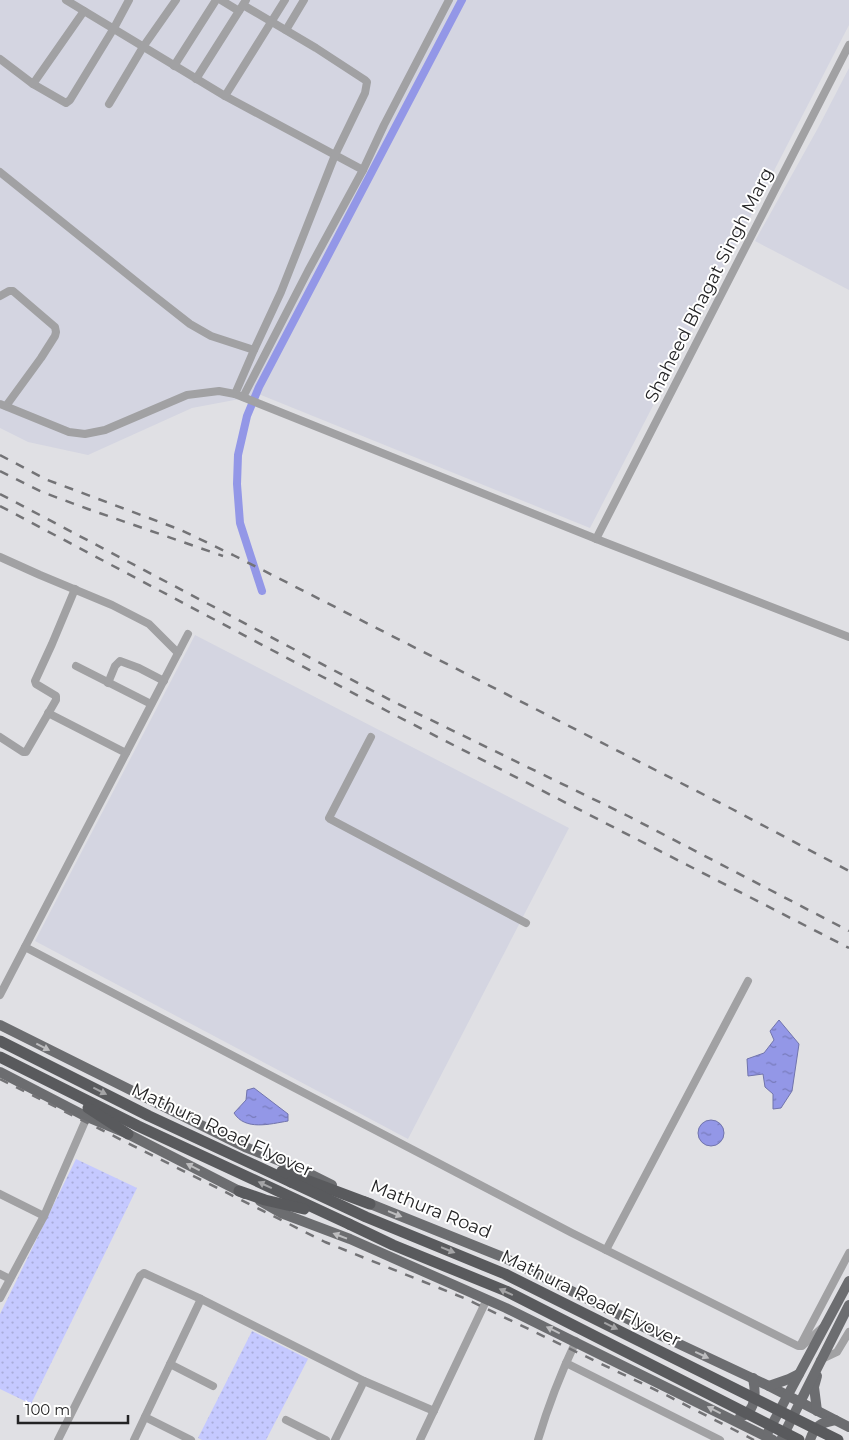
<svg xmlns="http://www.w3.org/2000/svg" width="849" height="1440" viewBox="0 0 849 1440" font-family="Montserrat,sans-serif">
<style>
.built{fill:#d4d5e1}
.grass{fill:url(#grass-dots)}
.water{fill:url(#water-ripples);stroke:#7174ac}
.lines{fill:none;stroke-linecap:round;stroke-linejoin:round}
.canal{stroke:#9397e7;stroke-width:8}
.minor{stroke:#a1a1a3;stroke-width:8}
.major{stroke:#6c6d70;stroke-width:10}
.highway{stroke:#595a5d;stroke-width:11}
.rail{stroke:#737376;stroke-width:2.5;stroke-dasharray:9 9;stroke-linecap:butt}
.highway-bridge{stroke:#595a5d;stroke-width:11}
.oneway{fill:#bdbdbf}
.oneway2{fill:#a4a4a6}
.labels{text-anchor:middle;stroke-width:4;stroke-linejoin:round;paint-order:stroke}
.street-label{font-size:18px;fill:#232324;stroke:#fff}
</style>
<defs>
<pattern id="grass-dots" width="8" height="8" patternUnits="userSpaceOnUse" patternTransform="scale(1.25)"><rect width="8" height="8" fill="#c5c9ff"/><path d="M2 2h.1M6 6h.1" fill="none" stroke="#a9acda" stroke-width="1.8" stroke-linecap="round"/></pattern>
<pattern id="water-ripples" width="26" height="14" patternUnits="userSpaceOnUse" patternTransform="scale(1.25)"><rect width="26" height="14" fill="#9397e7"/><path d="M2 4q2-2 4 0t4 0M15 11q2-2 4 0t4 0" fill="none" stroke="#787bbb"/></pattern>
</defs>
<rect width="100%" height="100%" fill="#e0e0e4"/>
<g class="built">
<path d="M 0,0 L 849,0 L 849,25 L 590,528 L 261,395 L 192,408 L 88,455 L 28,442 L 0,428 Z"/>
<path d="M 849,68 L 849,290 L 755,241 L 818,128 Z"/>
<path d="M 195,635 L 569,828 L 408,1139 L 35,941 Z"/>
</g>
<g class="grass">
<path d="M 76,1159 L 137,1188 L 31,1404 L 0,1389 L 0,1314 Z"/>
<path d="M 252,1331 L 308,1359 L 266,1440 L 202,1440 L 198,1438 Z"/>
</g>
<g class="water">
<path d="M 779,1020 L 799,1044 L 792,1091 L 781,1108 L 773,1109 L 773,1094 L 765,1087 L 763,1074 L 748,1076 L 747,1059 L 764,1053 L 774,1040 L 770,1031 Z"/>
<path d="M 254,1088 L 288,1114 L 288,1121 C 270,1124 245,1131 234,1113 L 246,1100 L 247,1090 Z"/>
<circle cx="711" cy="1133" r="13"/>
</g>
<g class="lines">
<path class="canal" d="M 262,591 L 240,523 L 237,484 L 238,455 L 247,416 L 259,387 L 462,0"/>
<g class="minor">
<path d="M 66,0 L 225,96 L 363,170"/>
<path d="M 221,0 L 239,11"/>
<path d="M 286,30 L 304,0"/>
<path d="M 0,59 L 33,84 L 66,103 L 70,100 L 114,28 L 129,0"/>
<path d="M 174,66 L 216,0"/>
<path d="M 196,79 L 246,0"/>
<path d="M 33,84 L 84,11"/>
<path d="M 225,96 L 285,0"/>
<path d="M 109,104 L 143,47 L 176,0"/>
<path d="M 0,172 L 148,291 L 190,324 L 211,336 L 254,350"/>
<path d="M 0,296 L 9,291 L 13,291 L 55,327 L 56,332 L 55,336 L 41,358 L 6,406"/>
<path d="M 235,394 L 254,350 L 281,292 L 335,155 L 365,93 L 367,82 L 365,80 L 316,48 L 243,5"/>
<path d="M 243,397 L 308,271 L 363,170 L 384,125 L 449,0"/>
<path d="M 0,404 L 69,432 L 85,434 L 105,430 L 187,395 L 219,391 L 235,394 L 604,542 L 849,637"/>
<path d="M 596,539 L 849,45"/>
<path d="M 0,557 L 40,575 L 112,605 L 149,624 L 178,653"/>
<path d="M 76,666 L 151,704"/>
<path d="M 108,683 L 115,666 L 120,661 L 139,668 L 164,681"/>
<path d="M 48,713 L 126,753"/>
<path d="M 0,737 L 23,752 L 26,752 L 56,700 L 56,696 L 36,684 L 35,681 L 52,644 L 75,589"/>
<path d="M 371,737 L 329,818 L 330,819 L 526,923"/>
<path d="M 25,947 L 572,1233 L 798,1346 L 802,1346 L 822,1328"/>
<path d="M 0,995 L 188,634"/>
<path d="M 0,1194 L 44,1216"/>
<path d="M 606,1250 L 748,981"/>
<path d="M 0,1274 L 10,1279"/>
<path d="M 0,1298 L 44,1216 L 87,1117"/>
<path d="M 801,1344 L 849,1253"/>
<path d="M 820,1360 L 837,1352 L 849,1332"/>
<path d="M 566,1363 L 720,1440"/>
<path d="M 170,1364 L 213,1386"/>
<path d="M 145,1417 L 191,1440"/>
<path d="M 286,1420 L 326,1440"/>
<path d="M 58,1440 L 140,1276 L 144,1273 L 201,1299 L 364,1381 L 434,1411"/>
<path d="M 134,1440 L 201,1299"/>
<path d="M 335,1440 L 364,1381"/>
<path d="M 420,1440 L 487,1299"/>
<path d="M 538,1440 C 548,1406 561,1373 576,1341"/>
</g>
<g class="major">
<path d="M 0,1025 L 245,1147 L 300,1169 L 332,1185"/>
<path d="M 0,1072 L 87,1117 L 128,1134 L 245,1194"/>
<path d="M 260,1201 L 281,1213 L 350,1239 L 506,1308 L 773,1440"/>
<path d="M 363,1201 L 505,1258 L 660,1335 L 769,1386 L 849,1427"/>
<path d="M 817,1376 L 814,1387 L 817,1411"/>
<path d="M 769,1386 L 789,1379 L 799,1374"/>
<path d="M 740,1417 C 757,1411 756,1393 753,1378"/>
<path d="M 768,1432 L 849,1281"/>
<path d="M 781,1440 L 849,1305"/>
<path d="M 810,1440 C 815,1425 821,1423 835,1420"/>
</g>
<g class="highway">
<path d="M 0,1041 L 149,1116 L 291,1182"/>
<path d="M 0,1057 L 138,1126 L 349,1224"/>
<path d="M 88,1108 L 128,1134"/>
<path d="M 282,1171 L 370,1204"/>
<path d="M 239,1191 L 265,1200 L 304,1209"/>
</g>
<g class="rail">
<path d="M 0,455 L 45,479 L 181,530 L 233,555 L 732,809 L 849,871"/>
<path d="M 0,471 L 42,492 L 88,509 L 223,556"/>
<path d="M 0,494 L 392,701 L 628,816 L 849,931"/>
<path d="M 0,506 L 387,711 L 849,948"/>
<path d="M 0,1079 L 325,1242 L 464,1298 L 664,1394 L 754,1440"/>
</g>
<g class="highway-bridge">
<path d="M 291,1182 L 366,1217 L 505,1274 L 838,1440"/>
<path d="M 349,1224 L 393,1245 L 506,1291 L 799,1440"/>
</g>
</g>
<defs><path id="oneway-solid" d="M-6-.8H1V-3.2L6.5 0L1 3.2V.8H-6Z" transform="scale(1.25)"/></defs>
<g class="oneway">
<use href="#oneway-solid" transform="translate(43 1047) rotate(27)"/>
<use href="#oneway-solid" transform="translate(193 1167) rotate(-153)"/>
<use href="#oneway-solid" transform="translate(395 1214) rotate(22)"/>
<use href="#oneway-solid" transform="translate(340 1236) rotate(-159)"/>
<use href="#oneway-solid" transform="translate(553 1330) rotate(-154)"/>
<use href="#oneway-solid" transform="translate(702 1355) rotate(25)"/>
<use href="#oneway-solid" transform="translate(714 1410) rotate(-153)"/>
</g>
<g class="oneway2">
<use href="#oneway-solid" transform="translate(100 1091) rotate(27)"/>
<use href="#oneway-solid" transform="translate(265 1185) rotate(-155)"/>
<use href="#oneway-solid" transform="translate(448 1250) rotate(22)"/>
<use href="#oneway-solid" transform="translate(506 1292) rotate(-155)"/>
<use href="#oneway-solid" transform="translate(611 1326) rotate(26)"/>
</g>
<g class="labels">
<g class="street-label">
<text transform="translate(709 285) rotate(-63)" y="6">Shaheed Bhagat Singh Marg</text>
<text transform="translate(222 1130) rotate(25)" y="6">Mathura Road Flyover</text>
<text transform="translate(431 1209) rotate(22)" y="6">Mathura Road</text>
<text transform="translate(591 1298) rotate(26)" y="6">Mathura Road Flyover</text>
</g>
</g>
<path d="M18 1415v8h110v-8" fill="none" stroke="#232324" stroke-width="2.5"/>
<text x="25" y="1415" font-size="15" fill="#232324" stroke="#ffffff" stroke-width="4" paint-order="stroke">100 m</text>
</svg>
